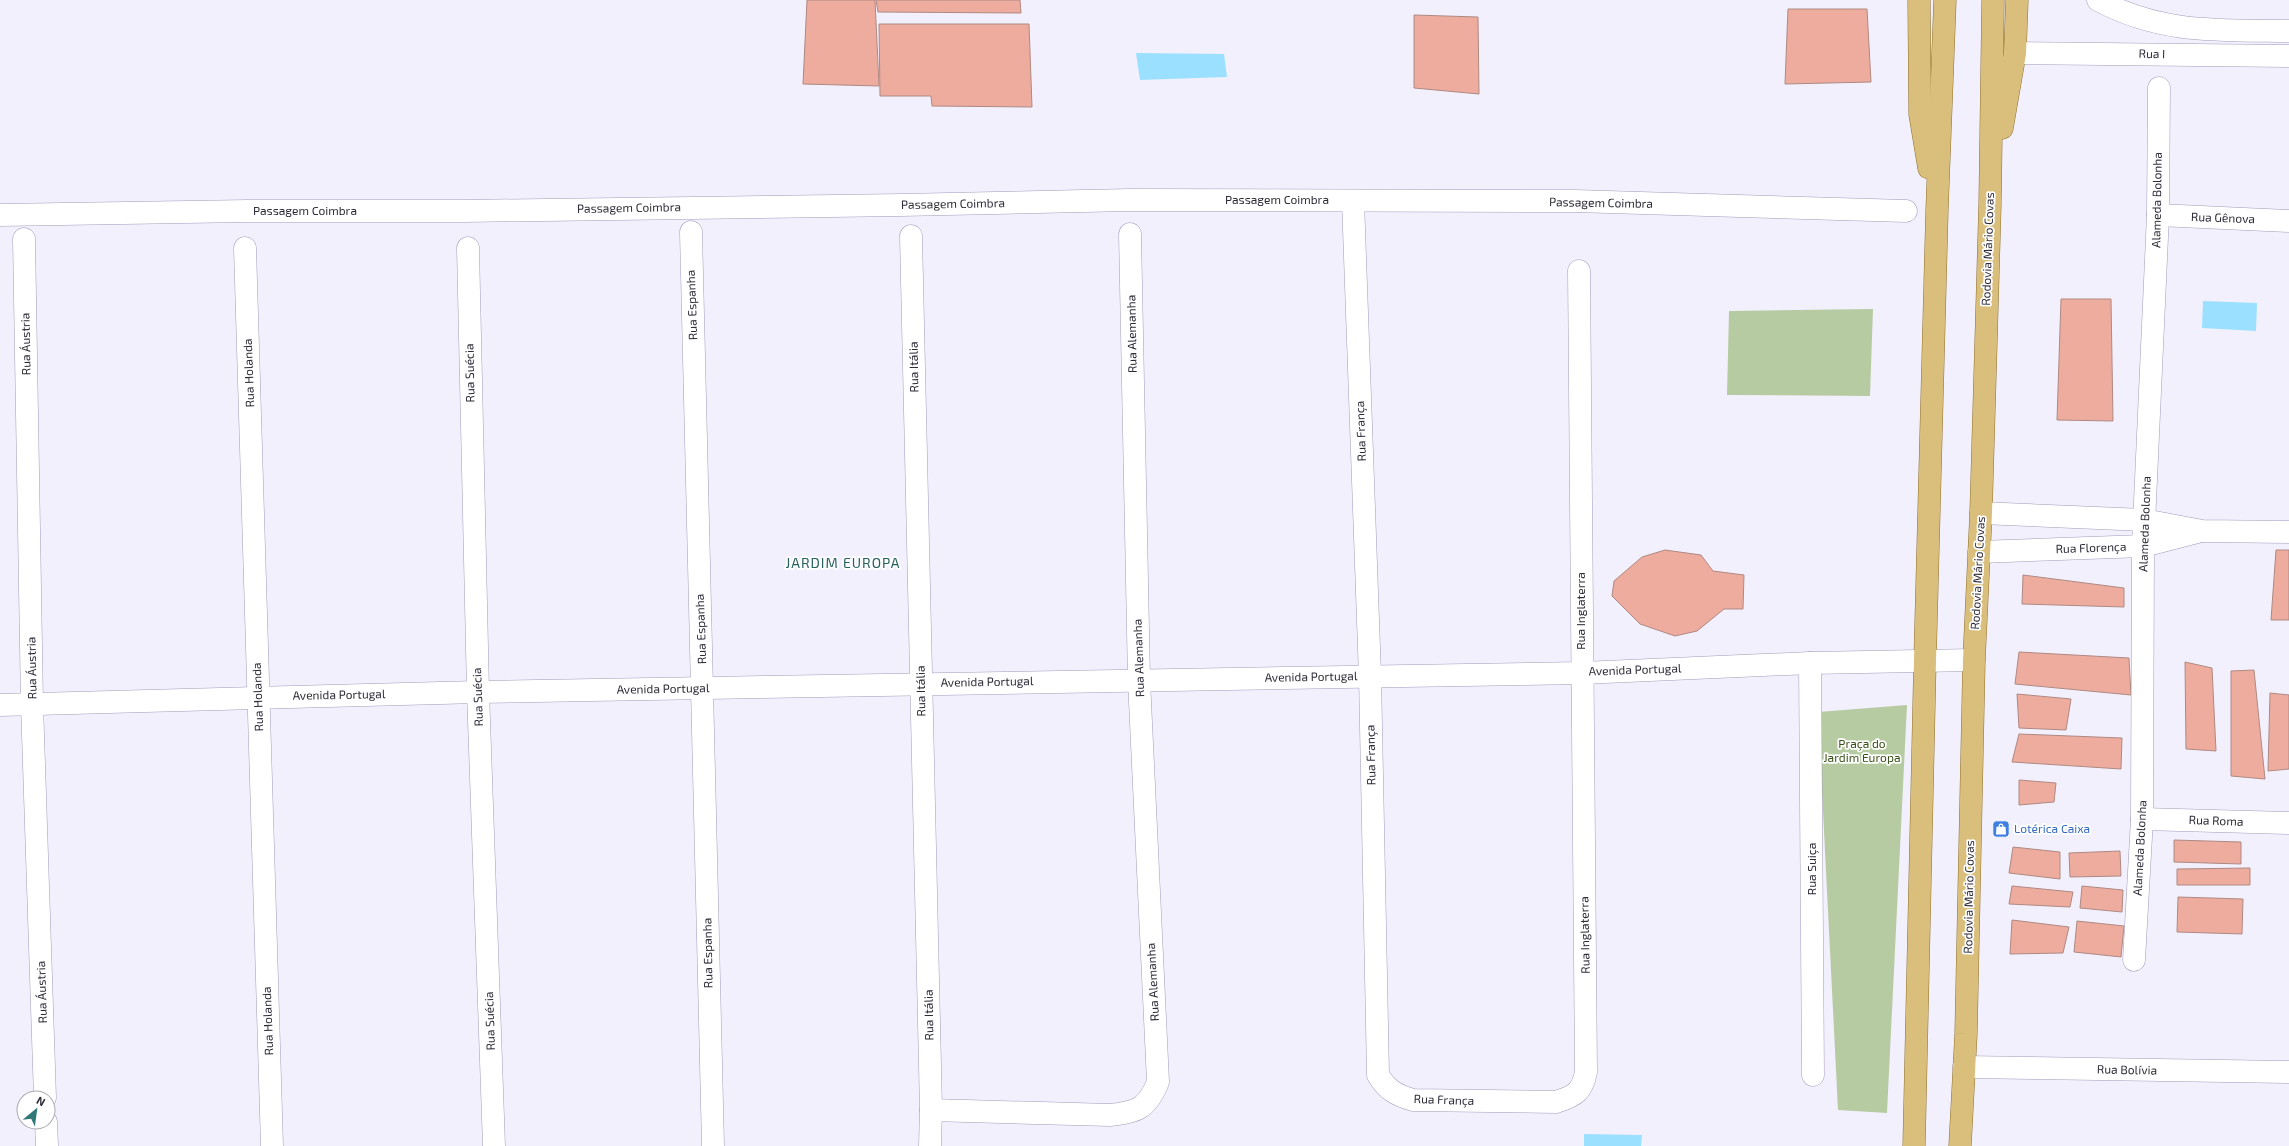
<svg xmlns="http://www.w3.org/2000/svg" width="2289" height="1146" viewBox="0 0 2289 1146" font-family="'Exo 2',sans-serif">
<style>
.green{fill:#b7cba3}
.water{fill:#9be1ff}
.building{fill:#eeac9f;stroke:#ae8982}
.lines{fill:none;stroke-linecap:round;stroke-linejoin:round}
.minor-casing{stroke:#a29bbb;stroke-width:23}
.major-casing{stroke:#8e702b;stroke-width:23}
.minor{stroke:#fff;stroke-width:22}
.major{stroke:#dabf7c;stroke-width:22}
.labels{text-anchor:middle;stroke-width:3.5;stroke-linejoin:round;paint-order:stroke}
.street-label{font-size:12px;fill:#2e2b37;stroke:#fff}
.park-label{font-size:12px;fill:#375015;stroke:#fff}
.shop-label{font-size:12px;fill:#366cbe;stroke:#fff;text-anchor:start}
.quarter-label{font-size:14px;letter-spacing:1px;fill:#26605f;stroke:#fff}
</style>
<rect width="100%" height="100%" fill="#f3f0fe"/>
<g class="green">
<path d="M 1873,309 L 1870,396 L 1727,395 L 1729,311 Z"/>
<path d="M 1907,705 L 1887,1113 L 1838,1110 L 1818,712 Z"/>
</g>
<g class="water">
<path d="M 1136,53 L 1224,54 L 1227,77 L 1140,80 Z"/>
<path d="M 2203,301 L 2257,303 L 2256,331 L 2202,328 Z"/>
<path d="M 1584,1134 L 1642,1135 L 1641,1146 L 1584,1146 Z"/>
</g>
<g class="building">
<path d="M 807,0 L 875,0 L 879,86 L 803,84 Z"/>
<path d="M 876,0 L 1020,0 L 1021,13 L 878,12 Z"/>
<path d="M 1788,9 L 1867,9 L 1871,82 L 1785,84 Z"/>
<path d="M 1414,15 L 1478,17 L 1479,94 L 1414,88 Z"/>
<path d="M 879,24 L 1029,24 L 1032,107 L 932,106 L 931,96 L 880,96 Z"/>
<path d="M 2061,299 L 2111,299 L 2113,421 L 2057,420 Z"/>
<path d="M 1665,550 L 1701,555 L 1713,571 L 1744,575 L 1743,609 L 1724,609 L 1697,631 L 1675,636 L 1640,624 L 1612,596 L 1614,581 L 1642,557 Z"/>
<path d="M 2276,550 L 2289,550 L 2289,620 L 2271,620 Z"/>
<path d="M 2023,575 L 2124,588 L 2124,607 L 2022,604 Z"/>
<path d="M 2019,652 L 2129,658 L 2131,695 L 2015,684 Z"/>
<path d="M 2185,662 L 2212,668 L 2216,751 L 2186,749 Z"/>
<path d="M 2254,670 L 2265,779 L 2231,776 L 2231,671 Z"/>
<path d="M 2270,693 L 2289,695 L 2289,769 L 2268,771 Z"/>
<path d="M 2017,694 L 2071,699 L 2066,730 L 2019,728 Z"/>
<path d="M 2019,734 L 2122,738 L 2121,769 L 2012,762 Z"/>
<path d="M 2019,780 L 2056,783 L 2054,802 L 2019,805 Z"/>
<path d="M 2174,840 L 2241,842 L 2241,864 L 2174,862 Z"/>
<path d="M 2013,847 L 2060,852 L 2060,879 L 2009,873 Z"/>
<path d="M 2120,851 L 2121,876 L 2070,877 L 2069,853 Z"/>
<path d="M 2250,868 L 2250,885 L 2177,885 L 2177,869 Z"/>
<path d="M 2012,886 L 2073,892 L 2070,907 L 2009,904 Z"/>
<path d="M 2082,886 L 2123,890 L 2122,912 L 2080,908 Z"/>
<path d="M 2178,897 L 2243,899 L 2242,934 L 2177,932 Z"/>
<path d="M 2012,920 L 2069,927 L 2063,953 L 2010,954 Z"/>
<path d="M 2077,921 L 2124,926 L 2121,957 L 2074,952 Z"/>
</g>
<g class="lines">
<defs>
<g id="minor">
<path d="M 2098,0 C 2161,34 2219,30 2289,31"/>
<path d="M 2015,53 L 2289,56"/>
<path d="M 1353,201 L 1370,676 L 1378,1075 C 1387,1090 1396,1095 1413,1100 L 1556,1102 C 1575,1096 1582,1092 1586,1072 L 1579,271"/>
<path d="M 0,215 L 248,211 L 464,211 L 901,205 L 1129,200 L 1575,201 L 1906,211"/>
<path d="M 2158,215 L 2289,221"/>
<path d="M 691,232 L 713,1146"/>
<path d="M 911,236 L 931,1110 L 930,1146"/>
<path d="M 24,239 L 32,704 L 45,1098"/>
<path d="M 245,248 L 272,1146"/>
<path d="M 468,248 L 478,692 L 494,1146"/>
<path d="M 1981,513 L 2144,520 L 2202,531 L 2289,532"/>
<path d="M 1979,552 L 2143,546 L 2197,532"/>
<path d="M 1810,663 L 1813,1075"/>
<path d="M 0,705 L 478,692 L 1582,673 L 1810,663 L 1974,660"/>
<path d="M 2142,819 L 2289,823"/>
<path d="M 2134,960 L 2142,819 L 2143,546 L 2158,215 L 2159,88"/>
<path d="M 1964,1067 L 2289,1072"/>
<path d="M 931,1110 L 1110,1115 C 1137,1112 1147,1109 1158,1082 L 1139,680 L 1130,234"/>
<path d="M 46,1122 L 47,1146"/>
</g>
<g id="major">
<path d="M 1919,0 L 1920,114 L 1929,168"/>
<path d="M 2002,128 L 2015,53 L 2017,0"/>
<path d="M 1914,1146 L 1925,660 L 1937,210 L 1945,0"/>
<path d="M 1960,1146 L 1966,1034 L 1974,660 L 1981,513 L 1990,204 L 1993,0"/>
</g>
</defs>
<use href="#minor" class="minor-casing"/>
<use href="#major" class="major-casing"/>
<use href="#minor" class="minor"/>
<use href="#major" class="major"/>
</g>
<defs>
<symbol id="shop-square" viewBox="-11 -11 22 22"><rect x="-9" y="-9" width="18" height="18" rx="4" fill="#3f7fe0" stroke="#fff"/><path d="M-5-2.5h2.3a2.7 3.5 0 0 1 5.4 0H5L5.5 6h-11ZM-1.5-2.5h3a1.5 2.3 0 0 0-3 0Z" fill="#fff"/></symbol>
</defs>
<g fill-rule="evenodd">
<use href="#shop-square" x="1991" y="819" width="20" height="20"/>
</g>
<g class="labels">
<g class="street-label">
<text transform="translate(2152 54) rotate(1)" y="4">Rua I</text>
<text x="1277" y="204">Passagem Coimbra</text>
<text transform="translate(2157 200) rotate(-89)" y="4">Alameda Bolonha</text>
<text transform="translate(1601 203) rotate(1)" y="4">Passagem Coimbra</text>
<text transform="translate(953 204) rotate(-1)" y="4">Passagem Coimbra</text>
<text transform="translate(629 208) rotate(-1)" y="4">Passagem Coimbra</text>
<text x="305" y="215">Passagem Coimbra</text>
<text transform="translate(2223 218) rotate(2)" y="4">Rua Gênova</text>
<text transform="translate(1988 249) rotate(-88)" y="4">Rodovia Mário Covas</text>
<text transform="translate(692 305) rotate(-92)" y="4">Rua Espanha</text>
<text transform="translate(1132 334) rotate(-91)" y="4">Rua Alemanha</text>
<text transform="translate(26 344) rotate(-91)" y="4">Rua Áustria</text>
<text transform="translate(914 367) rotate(-91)" y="4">Rua Itália</text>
<text transform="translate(249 373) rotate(-92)" y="4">Rua Holanda</text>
<text transform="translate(470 373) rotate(-91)" y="4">Rua Suécia</text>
<text transform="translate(1361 431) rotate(-92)" y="4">Rua França</text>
<text transform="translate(2145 524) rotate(-88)" y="4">Alameda Bolonha</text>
<text transform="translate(2091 548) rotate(-2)" y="4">Rua Florença</text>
<text transform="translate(1978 573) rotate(-87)" y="4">Rodovia Mário Covas</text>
<text transform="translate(1581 611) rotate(-90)" y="4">Rua Inglaterra</text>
<text transform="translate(701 629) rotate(-92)" y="4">Rua Espanha</text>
<text transform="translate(1139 658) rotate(-92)" y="4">Rua Alemanha</text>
<text transform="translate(32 668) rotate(-91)" y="4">Rua Áustria</text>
<text transform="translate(1635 670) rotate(-2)" y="4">Avenida Portugal</text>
<text transform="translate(1311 677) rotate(-1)" y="4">Avenida Portugal</text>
<text transform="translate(987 682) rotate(-1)" y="4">Avenida Portugal</text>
<text transform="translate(663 689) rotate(-1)" y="4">Avenida Portugal</text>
<text transform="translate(921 691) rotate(-91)" y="4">Rua Itália</text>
<text transform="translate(339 695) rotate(-1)" y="4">Avenida Portugal</text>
<text transform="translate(258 697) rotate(-92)" y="4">Rua Holanda</text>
<text transform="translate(478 697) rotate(-92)" y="4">Rua Suécia</text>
<text transform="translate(1371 755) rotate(-91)" y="4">Rua França</text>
<text transform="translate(2216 821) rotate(2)" y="4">Rua Roma</text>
<text transform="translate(2140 848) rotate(-87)" y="4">Alameda Bolonha</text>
<text transform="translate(1812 869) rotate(-90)" y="4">Rua Suiça</text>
<text transform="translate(1969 897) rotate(-89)" y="4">Rodovia Mário Covas</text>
<text transform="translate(1585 935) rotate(-91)" y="4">Rua Inglaterra</text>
<text transform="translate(708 953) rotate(-91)" y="4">Rua Espanha</text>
<text transform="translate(1153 982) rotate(-93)" y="4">Rua Alemanha</text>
<text transform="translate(42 992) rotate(-92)" y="4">Rua Áustria</text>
<text transform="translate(929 1015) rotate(-91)" y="4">Rua Itália</text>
<text transform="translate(268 1021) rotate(-92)" y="4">Rua Holanda</text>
<text transform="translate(490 1021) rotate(-92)" y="4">Rua Suécia</text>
<text transform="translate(2127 1070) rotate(1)" y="4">Rua Bolívia</text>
<text transform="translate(1444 1100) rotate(2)" y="4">Rua França</text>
</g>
<g class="park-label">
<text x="1862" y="748">Praça do<tspan x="1862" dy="14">Jardim Europa</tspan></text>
</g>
<g class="shop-label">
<text x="2014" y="833">Lotérica Caixa</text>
</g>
<g class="quarter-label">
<text x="843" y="568">JARDIM EUROPA</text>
</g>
</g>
<g transform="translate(36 1110) rotate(29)"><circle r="19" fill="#ffffff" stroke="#abaaaf"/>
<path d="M0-3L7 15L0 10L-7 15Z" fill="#2f7877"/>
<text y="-6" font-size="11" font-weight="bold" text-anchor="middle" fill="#2e2b37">N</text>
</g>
</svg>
